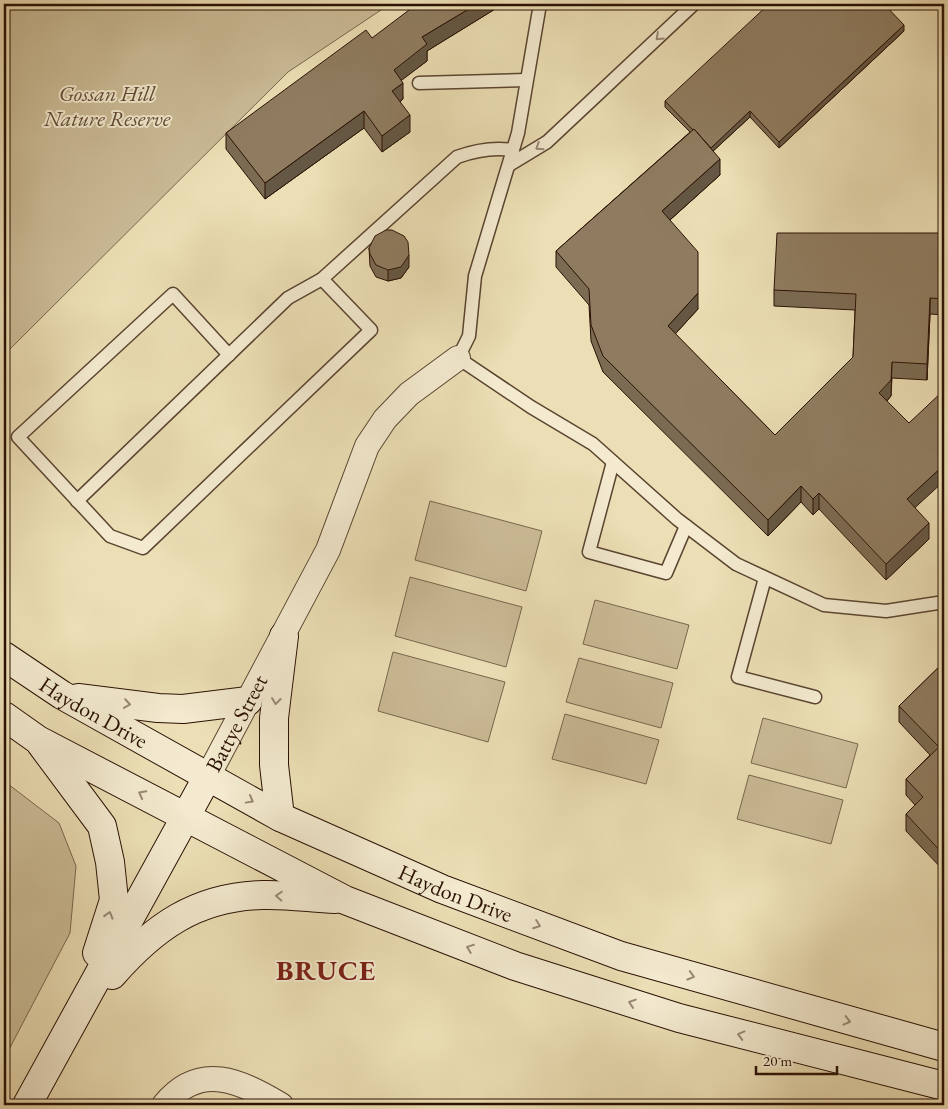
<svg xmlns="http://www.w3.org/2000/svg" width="948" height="1109" viewBox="0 0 948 1109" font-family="'EB Garamond',serif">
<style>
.green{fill:#cbbc97;stroke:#7a664e}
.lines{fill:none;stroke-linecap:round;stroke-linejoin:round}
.lane-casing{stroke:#5a4430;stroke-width:15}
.street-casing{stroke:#5a4430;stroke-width:26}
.secondary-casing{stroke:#2a1004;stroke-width:30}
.lane{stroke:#f3eacf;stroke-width:12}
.street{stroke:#f3eacf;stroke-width:24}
.secondary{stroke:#f3eacf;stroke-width:28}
.wall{fill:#7b6b53;stroke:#2a1004}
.shaded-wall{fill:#645743;stroke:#2a1004}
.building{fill:#8f7c60;stroke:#2a1004}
.oneway{stroke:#998874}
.labels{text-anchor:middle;stroke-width:4;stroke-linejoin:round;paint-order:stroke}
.park-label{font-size:22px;font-style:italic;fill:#624c37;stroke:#f3eacf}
.street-label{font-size:22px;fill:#2a1004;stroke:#f3eacf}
.district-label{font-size:28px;font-weight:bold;letter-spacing:1px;fill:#7a1f14;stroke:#f3eacf}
</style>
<rect width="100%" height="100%" fill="#ecdfb5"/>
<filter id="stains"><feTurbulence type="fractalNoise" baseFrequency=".004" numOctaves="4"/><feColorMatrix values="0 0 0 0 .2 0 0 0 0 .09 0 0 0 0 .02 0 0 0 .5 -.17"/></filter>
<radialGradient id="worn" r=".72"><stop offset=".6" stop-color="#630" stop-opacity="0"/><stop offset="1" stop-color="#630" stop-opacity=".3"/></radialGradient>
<g class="green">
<path d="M 4,4 L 390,4 L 288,72 L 4,355 Z"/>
<path d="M 430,501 L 542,531 L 526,591 L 415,560 Z"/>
<path d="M 410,577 L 522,607 L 506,667 L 395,636 Z"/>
<path d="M 595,600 L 689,625 L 677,669 L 583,644 Z"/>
<path d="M 393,652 L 505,682 L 488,742 L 378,711 Z"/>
<path d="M 579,658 L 673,683 L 661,728 L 566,702 Z"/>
<path d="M 565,714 L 659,740 L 646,784 L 552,759 Z"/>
<path d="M 763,718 L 858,744 L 846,788 L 751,763 Z"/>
<path d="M 749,775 L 843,800 L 831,844 L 737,819 Z"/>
<path d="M 4,781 L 59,823 L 76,866 L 70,933 L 4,1059 Z"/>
</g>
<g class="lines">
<defs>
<g id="lane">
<path d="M 540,4 L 518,133 L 475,276 L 469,336 L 458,358 L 531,407 L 593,444 L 677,519 L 736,564 L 824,605 L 886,611 L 944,602"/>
<path d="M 419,83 L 526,80"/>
<path d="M 509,165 L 547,142 L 694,4"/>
<path d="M 229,355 L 173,294 L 18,437 L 110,536 L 143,548 L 371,330 L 322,279"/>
<path d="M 613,462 L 589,552 L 666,573 L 686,526"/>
<path d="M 77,501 L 288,298 L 322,279 L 457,157 C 476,150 493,147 513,150"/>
<path d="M 765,578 L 738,677 L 815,697"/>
</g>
<g id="street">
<path id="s1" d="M 208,776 L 328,550 L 367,446 L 385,419 L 409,394 L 458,358"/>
<path d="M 164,1105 C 200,1061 240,1081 281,1105"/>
</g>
<g id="secondary">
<path id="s2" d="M 4,656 L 62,695 L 280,817 L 442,889 L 621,956 L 944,1047"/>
<path d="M 78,698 L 158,708 L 183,709 L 248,701"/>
<path d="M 4,716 L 38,740 L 345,900 L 515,966 L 679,1018 L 944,1086"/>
<path d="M 41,744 L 102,826 L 110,862 L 114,900 L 97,953"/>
<path d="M 280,817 L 274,765 L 274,718 L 284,636"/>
<path d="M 112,975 C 154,927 196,897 262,895 C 286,894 311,898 335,899"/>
<path d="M 27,1105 L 208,776"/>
</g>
</defs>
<use href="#lane" class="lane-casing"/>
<use href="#street" class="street-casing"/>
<use href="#secondary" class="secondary-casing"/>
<use href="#lane" class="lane"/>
<use href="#street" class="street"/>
<use href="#secondary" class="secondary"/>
</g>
<g class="wall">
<path d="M 500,4 L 500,6 L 427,51 L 427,61 L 401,80 L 403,99 L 400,102 L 410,132 L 382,152 L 364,128 L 265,199 L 226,149 L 226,133 L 372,38 Z"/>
<path d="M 904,31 L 779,148 L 750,117 L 713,151 L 720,175 L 670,220 L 698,309 L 675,334 L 775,435 L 853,357 L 855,310 L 774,306 L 774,290 L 944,233 L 944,315 L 930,314 L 927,380 L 892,378 L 891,396 L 887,401 L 915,508 L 929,539 L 886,580 L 819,509 L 813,515 L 801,502 L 768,536 L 603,372 L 591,341 L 589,305 L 556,267 L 556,251 L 690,132 L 665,107 L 665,101 Z"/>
<path d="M 369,248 L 409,267 L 401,278 L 388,281 L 376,277 L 370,266 Z"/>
<path d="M 944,662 L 944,871 L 906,831 L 906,814 L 915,805 L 906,795 L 906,779 L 930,755 L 899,722 L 899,706 Z"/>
</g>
<g class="shaded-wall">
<path d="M 477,4 L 500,4 L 500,6 L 427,51 L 427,61 L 394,86 L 394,70 L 422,37 Z"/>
<path d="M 904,25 L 904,31 L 779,148 L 779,142 Z"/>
<path d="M 403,83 L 403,99 L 392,107 L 392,91 Z"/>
<path d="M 364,111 L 364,128 L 265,199 L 265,183 Z"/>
<path d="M 750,111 L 750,117 L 710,154 L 710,148 Z"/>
<path d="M 410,115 L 410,132 L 382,152 L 382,136 Z"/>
<path d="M 720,159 L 720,175 L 662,227 L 662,211 Z"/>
<path d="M 409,255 L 409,267 L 401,278 L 388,281 L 388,270 Z"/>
<path d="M 698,293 L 698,309 L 668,342 L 668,326 Z"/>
<path d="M 930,298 L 930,314 L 927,380 L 927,364 Z"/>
<path d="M 892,362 L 891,396 L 879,409 L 879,393 Z"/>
<path d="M 944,465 L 944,481 L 907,515 L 907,499 Z"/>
<path d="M 801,486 L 801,502 L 768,536 L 768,520 Z"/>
<path d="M 819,493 L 819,509 L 813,515 L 813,499 Z"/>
<path d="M 929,523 L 929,539 L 886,580 L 886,564 Z"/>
</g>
<g class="building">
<path d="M 417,4 L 477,4 L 422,37 L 427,44 L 394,70 L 403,83 L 392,91 L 410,115 L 382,136 L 364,111 L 265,183 L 226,133 L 366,30 L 372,38 Z"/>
<path d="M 769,4 L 884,4 L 904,25 L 779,142 L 750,111 L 711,148 L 694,129 L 693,130 L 665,101 Z"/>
<path d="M 694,129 L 720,159 L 662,211 L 698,252 L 698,293 L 668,326 L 775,435 L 853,357 L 856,294 L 774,290 L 777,233 L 944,233 L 944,299 L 930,298 L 927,364 L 892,362 L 891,380 L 879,393 L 909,423 L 944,390 L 944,465 L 907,499 L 929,523 L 886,564 L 819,493 L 813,499 L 801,486 L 768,520 L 603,356 L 591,325 L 589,289 L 556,251 Z"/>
<path d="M 386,230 L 392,230 L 404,236 L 408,242 L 409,255 L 401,267 L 388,270 L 376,265 L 370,254 L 369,248 L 375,236 Z"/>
<path d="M 944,662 L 944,855 L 906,814 L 923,797 L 906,779 L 939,747 L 899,706 Z"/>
</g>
<defs><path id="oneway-chevron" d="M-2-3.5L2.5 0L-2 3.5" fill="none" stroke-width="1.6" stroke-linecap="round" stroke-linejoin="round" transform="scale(1.25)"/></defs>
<g class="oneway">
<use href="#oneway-chevron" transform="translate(659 37) rotate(137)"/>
<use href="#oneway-chevron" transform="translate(539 147) rotate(147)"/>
<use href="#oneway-chevron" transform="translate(276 701) rotate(97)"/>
<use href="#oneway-chevron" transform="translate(127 704) rotate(8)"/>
<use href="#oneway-chevron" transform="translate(142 794) rotate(-152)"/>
<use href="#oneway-chevron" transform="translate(250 800) rotate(29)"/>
<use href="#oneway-chevron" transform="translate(279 896) rotate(-177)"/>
<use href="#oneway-chevron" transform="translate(109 915) rotate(-73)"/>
<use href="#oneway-chevron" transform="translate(537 925) rotate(20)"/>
<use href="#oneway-chevron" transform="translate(470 948) rotate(-159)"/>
<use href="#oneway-chevron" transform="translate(691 976) rotate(16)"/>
<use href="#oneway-chevron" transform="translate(632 1003) rotate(-162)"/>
<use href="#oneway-chevron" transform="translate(847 1021) rotate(15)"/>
<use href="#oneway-chevron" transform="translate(741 1035) rotate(-165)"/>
</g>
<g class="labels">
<g class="park-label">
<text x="107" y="101">Gossan Hill<tspan x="107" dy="25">Nature Reserve</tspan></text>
</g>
<g class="street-label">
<text dy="8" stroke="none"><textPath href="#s2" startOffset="106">Haydon Drive</textPath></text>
<text dy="8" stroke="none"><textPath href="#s1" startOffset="60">Battye Street</textPath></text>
<text dy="8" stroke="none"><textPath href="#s2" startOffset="511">Haydon Drive</textPath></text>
</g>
<g class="district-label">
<text x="326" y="980">BRUCE</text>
</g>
</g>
<rect width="948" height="1109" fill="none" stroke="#ecdfb5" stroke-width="20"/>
<rect x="5" y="5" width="938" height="1099" fill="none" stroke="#2a1004" stroke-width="2.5"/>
<rect x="10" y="10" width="928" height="1089" fill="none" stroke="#2a1004"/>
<path d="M756 1066v8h81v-8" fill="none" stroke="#2a1004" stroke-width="2.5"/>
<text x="763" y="1066" font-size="15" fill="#2a1004" stroke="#f3eacf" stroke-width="4" paint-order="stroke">20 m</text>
<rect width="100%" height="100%" filter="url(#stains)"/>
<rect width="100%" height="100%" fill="url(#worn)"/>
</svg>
